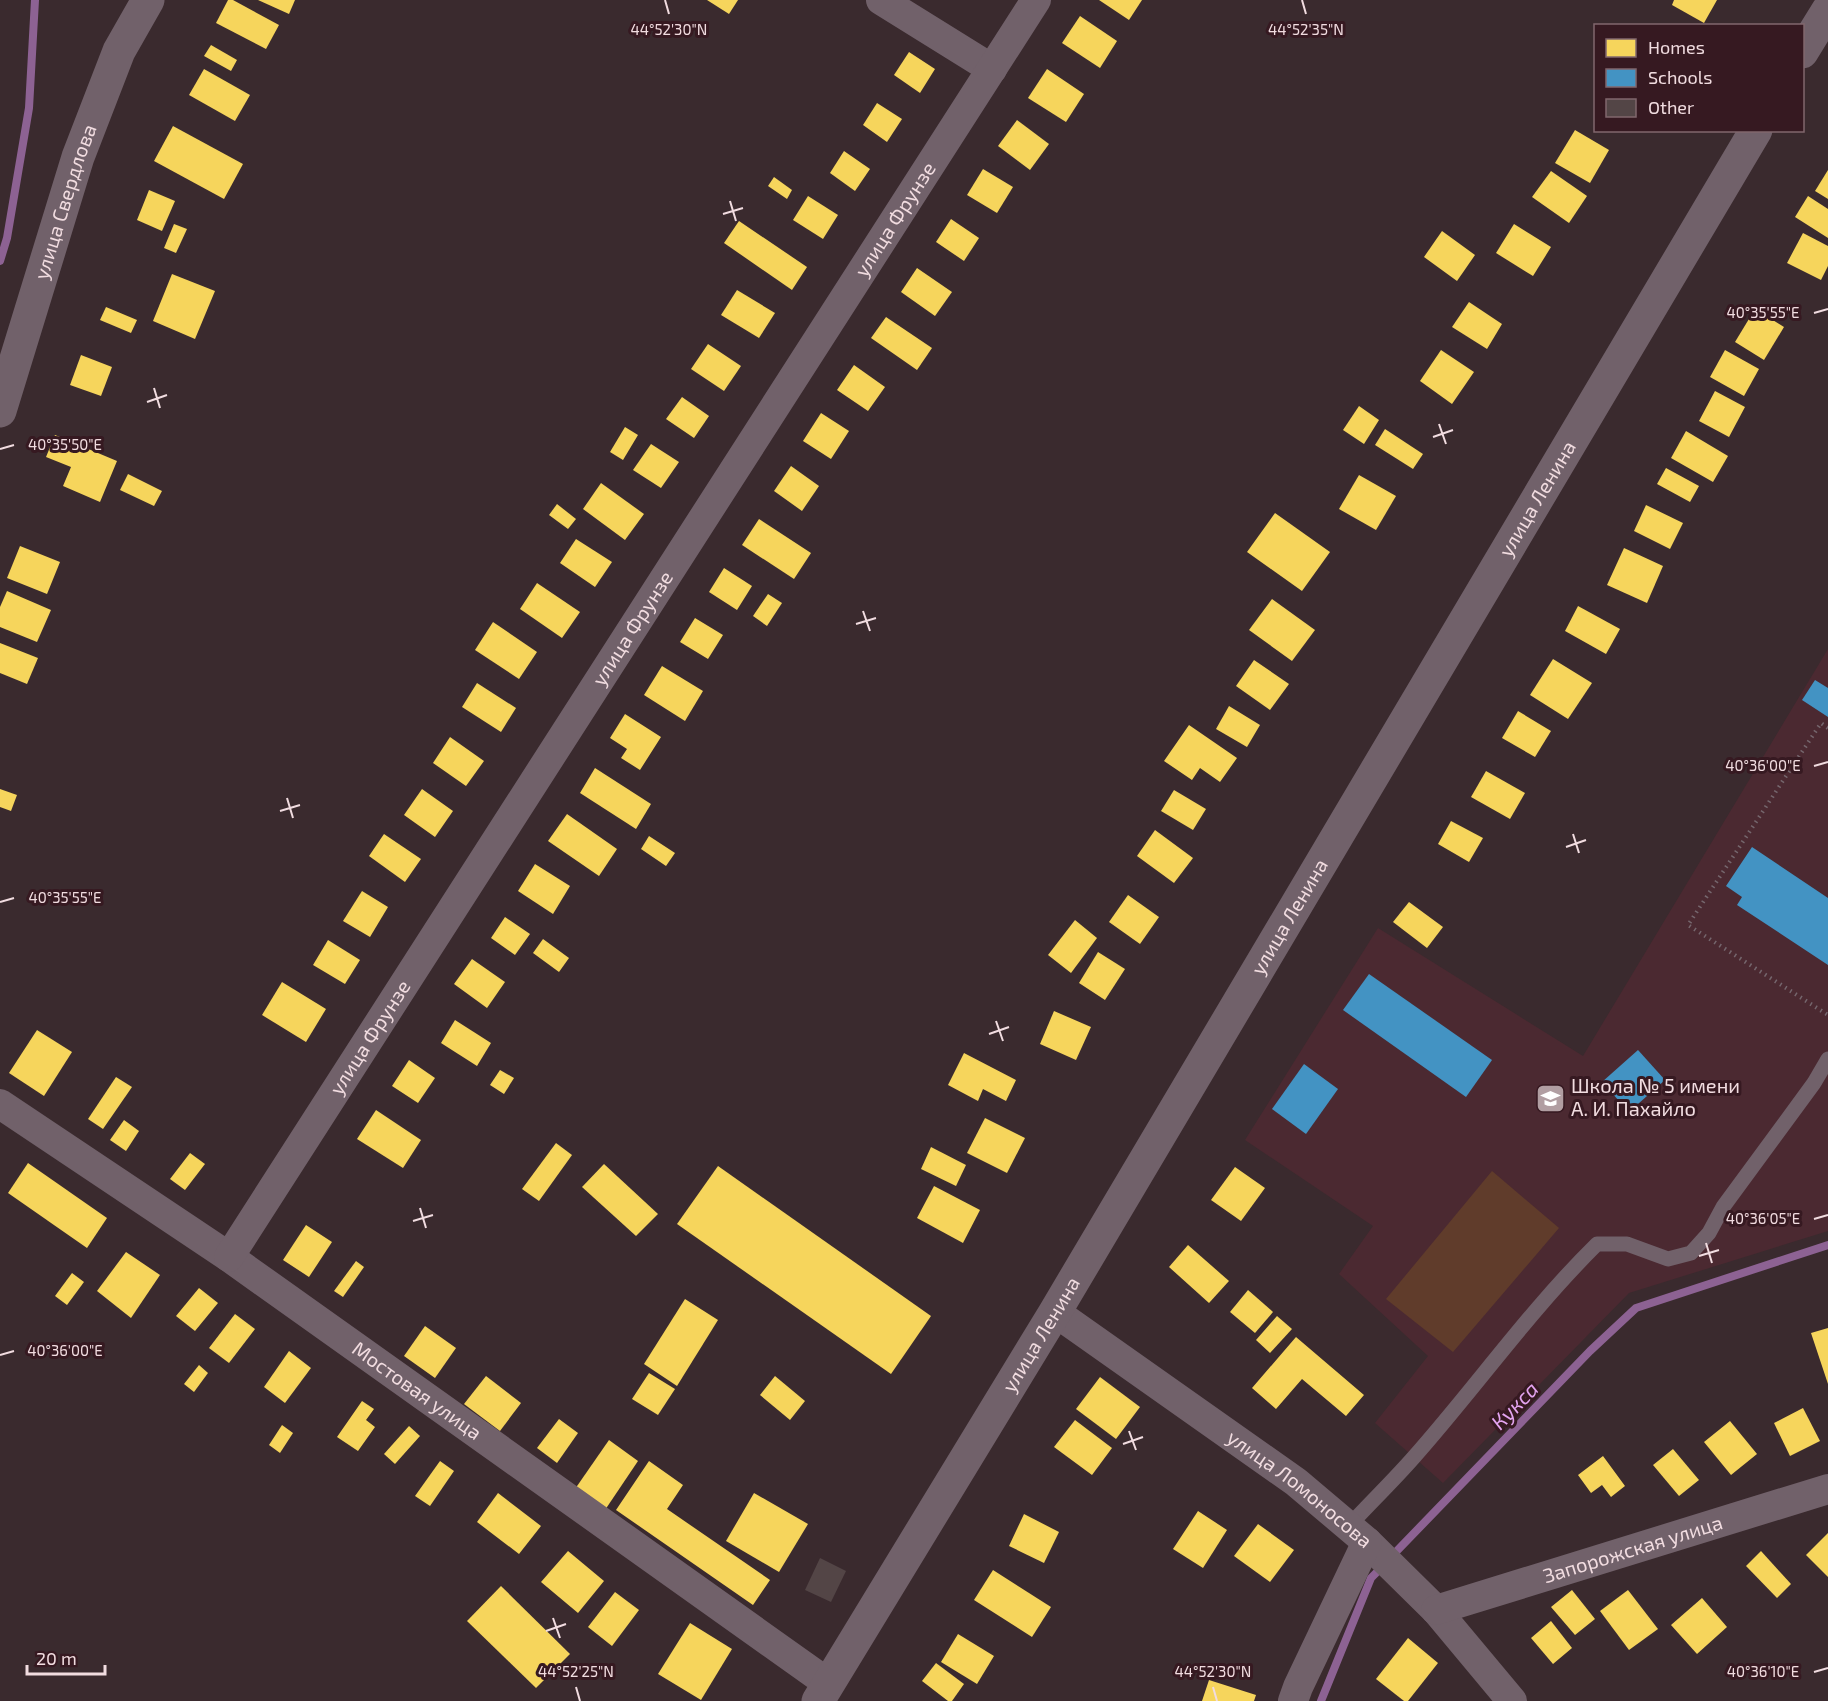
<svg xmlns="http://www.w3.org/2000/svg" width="1828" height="1701" viewBox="0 0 1828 1701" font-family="'Exo 2',sans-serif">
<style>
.built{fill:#4b2931}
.green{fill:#603c2b}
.homes{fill:#f6d55c}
.schools{fill:#4393c3}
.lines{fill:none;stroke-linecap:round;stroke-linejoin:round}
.stream{stroke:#8d6293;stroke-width:8}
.building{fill:#534546}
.path{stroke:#75666d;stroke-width:4;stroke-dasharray:1.5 4.5;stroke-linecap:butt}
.service{stroke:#71616a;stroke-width:15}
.minor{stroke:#71616a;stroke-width:30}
.tertiary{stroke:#71616a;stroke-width:33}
.ticks{fill:none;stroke:#f1dce0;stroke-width:2}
.labels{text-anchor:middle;stroke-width:6;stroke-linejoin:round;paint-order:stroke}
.street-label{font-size:20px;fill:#f1dce0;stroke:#361921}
.poi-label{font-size:20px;fill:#f1dce0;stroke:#361921;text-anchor:start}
.water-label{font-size:21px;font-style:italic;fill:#e4a4f0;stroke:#361921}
.ticks-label{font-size:15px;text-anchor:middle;fill:#f1dce0;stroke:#361921;stroke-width:6;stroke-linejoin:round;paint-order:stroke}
</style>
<rect width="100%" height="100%" fill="#3a2a2e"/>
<path class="built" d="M 1828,649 L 1828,1231 L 1629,1293 L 1443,1483 L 1375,1423 L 1428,1356 L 1339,1274 L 1373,1226 L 1245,1140 L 1378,928 L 1583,1056 Z"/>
<path class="green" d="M 1492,1171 L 1559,1228 L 1453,1352 L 1386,1299 Z"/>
<g class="homes">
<path d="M 228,0 L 233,0 L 279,25 L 266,49 L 216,23 Z"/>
<path d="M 258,0 L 295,0 L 289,14 Z"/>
<path d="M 707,0 L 738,0 L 729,14 Z"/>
<path d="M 1099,0 L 1142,0 L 1129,20 Z"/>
<path d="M 1674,0 L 1717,0 L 1704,23 L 1672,5 Z"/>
<path d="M 1080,16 L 1117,41 L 1100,68 L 1062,43 Z"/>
<path d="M 211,45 L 237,60 L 231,71 L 204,56 Z"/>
<path d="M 909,52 L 935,69 L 920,93 L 894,75 Z"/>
<path d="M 204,69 L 250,95 L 235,121 L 189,95 Z"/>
<path d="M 1047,69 L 1084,94 L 1066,122 L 1028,98 Z"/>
<path d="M 877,103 L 902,119 L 887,142 L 863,125 Z"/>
<path d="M 1017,120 L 1049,144 L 1030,170 L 998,146 Z"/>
<path d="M 173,126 L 243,164 L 224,199 L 154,161 Z"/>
<path d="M 1575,130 L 1609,150 L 1590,183 L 1555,163 Z"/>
<path d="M 844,151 L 870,169 L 855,191 L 830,173 Z"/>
<path d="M 983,169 L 1013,187 L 997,213 L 967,195 Z"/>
<path d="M 1828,170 L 1828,199 L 1815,191 Z"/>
<path d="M 1551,171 L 1587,196 L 1569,223 L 1532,197 Z"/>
<path d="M 774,177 L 792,190 L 787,199 L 768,186 Z"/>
<path d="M 149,190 L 175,201 L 162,231 L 137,220 Z"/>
<path d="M 808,196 L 838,215 L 823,239 L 793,220 Z"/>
<path d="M 1808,196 L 1828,209 L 1828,238 L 1795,217 Z"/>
<path d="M 951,219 L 979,238 L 964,261 L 936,242 Z"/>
<path d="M 739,221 L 807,267 L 792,290 L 724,243 Z"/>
<path d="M 174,224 L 187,229 L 176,253 L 164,248 Z"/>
<path d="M 1514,224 L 1551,247 L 1533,276 L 1496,253 Z"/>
<path d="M 1442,231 L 1475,255 L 1457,281 L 1424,257 Z"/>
<path d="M 1803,233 L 1828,246 L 1828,266 L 1821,280 L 1787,263 Z"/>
<path d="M 917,268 L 952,292 L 935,316 L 901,292 Z"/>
<path d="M 172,274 L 215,291 L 195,339 L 153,321 Z"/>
<path d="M 737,290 L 775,313 L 759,338 L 721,315 Z"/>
<path d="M 1469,302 L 1502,324 L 1487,349 L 1452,327 Z"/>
<path d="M 106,307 L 137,320 L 131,333 L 100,320 Z"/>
<path d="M 1755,309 L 1784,327 L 1764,360 L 1735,342 Z"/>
<path d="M 886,317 L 932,348 L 917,370 L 871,338 Z"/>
<path d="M 708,344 L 741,366 L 724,391 L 691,369 Z"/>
<path d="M 1441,350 L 1474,372 L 1452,404 L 1420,381 Z"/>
<path d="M 1725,350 L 1759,369 L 1744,396 L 1710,377 Z"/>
<path d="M 81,355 L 112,367 L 101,396 L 70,385 Z"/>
<path d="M 854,365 L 885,387 L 868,411 L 837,390 Z"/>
<path d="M 1715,391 L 1745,407 L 1729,437 L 1699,421 Z"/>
<path d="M 682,397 L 709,416 L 694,438 L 666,419 Z"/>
<path d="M 1359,406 L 1379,420 L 1364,444 L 1343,430 Z"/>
<path d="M 821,413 L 849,431 L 831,459 L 803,441 Z"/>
<path d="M 625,427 L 638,435 L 623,460 L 610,452 Z"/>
<path d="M 1385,429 L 1423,454 L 1413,469 L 1375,445 Z"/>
<path d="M 1686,431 L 1728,456 L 1713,482 L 1671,458 Z"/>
<path d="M 55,435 L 117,461 L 100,502 L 63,486 L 71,467 L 46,457 Z"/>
<path d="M 651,444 L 679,462 L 661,488 L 633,470 Z"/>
<path d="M 791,466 L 819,486 L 802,511 L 774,491 Z"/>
<path d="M 1666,468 L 1699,486 L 1690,502 L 1657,484 Z"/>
<path d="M 128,474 L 162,491 L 154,506 L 120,490 Z"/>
<path d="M 1359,475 L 1396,496 L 1376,530 L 1339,509 Z"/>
<path d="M 601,483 L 644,514 L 625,540 L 583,509 Z"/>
<path d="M 557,504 L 576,519 L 568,529 L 549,515 Z"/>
<path d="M 1646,505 L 1683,523 L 1670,549 L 1634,531 Z"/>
<path d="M 1275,513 L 1330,552 L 1302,591 L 1247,552 Z"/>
<path d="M 759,519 L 811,553 L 794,579 L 742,545 Z"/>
<path d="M 576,539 L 612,562 L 595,587 L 560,563 Z"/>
<path d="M 20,546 L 60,562 L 47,594 L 7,578 Z"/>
<path d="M 1624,548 L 1663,566 L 1647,603 L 1607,585 Z"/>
<path d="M 724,568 L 752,586 L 737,610 L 709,592 Z"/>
<path d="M 537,583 L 580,612 L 562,638 L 520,609 Z"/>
<path d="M 7,591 L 51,610 L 37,642 L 0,627 L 0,607 Z"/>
<path d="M 768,594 L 782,603 L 767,626 L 753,616 Z"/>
<path d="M 1272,599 L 1315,630 L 1292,661 L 1249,630 Z"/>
<path d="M 1578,606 L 1620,629 L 1606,654 L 1565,631 Z"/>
<path d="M 695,618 L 723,635 L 708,659 L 680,642 Z"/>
<path d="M 493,622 L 537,652 L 519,679 L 475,650 Z"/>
<path d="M 0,643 L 38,658 L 27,684 L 0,673 Z"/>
<path d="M 1553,659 L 1592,683 L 1568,719 L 1530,695 Z"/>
<path d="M 1254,660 L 1289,684 L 1270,710 L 1236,686 Z"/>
<path d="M 662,666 L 703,691 L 685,721 L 644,695 Z"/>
<path d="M 477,683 L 516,708 L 501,732 L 462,707 Z"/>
<path d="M 1229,706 L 1260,725 L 1247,747 L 1216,729 Z"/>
<path d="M 1518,711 L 1551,731 L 1535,757 L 1502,738 Z"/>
<path d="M 625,714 L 661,737 L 640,770 L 621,758 L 627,749 L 610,738 Z"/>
<path d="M 1189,725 L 1237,758 L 1220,782 L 1200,768 L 1192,780 L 1164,761 Z"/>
<path d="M 450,737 L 484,761 L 466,786 L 433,763 Z"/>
<path d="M 595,768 L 651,804 L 636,829 L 580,793 Z"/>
<path d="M 1486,771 L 1525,793 L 1510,819 L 1471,797 Z"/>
<path d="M 0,789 L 17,795 L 11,811 L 0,807 Z"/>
<path d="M 422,789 L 453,811 L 435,837 L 404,815 Z"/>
<path d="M 1174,790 L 1206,809 L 1193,830 L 1161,811 Z"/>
<path d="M 567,814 L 617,849 L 599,876 L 548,841 Z"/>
<path d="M 1451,821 L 1483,838 L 1469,862 L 1438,844 Z"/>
<path d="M 1155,830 L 1193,858 L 1174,883 L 1137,856 Z"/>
<path d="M 384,834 L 421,859 L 405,882 L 369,856 Z"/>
<path d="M 649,836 L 675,853 L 666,866 L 641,849 Z"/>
<path d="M 535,864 L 570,886 L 553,914 L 518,891 Z"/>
<path d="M 362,891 L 388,907 L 370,937 L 343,921 Z"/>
<path d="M 1128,895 L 1159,917 L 1140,944 L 1109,922 Z"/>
<path d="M 1409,902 L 1443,927 L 1427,948 L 1393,922 Z"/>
<path d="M 505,917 L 530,934 L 515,955 L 491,938 Z"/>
<path d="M 1075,920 L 1097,938 L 1071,973 L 1048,955 Z"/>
<path d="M 543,939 L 569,958 L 559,972 L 533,953 Z"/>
<path d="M 328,940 L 360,960 L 345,984 L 313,965 Z"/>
<path d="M 1098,952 L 1125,969 L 1105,1000 L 1079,983 Z"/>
<path d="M 472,959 L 505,982 L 487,1008 L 454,984 Z"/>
<path d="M 282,982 L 326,1009 L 306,1042 L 262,1015 Z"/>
<path d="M 1054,1011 L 1091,1027 L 1076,1060 L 1040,1044 Z"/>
<path d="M 455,1020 L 491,1043 L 477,1066 L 441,1043 Z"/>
<path d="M 37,1030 L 72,1052 L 44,1096 L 9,1073 Z"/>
<path d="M 964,1053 L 1016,1080 L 1006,1101 L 983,1089 L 978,1101 L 948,1085 Z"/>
<path d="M 409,1060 L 435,1078 L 418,1103 L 392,1086 Z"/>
<path d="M 500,1070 L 514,1078 L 504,1094 L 490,1085 Z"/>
<path d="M 116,1077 L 132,1087 L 103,1129 L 88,1119 Z"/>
<path d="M 376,1110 L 421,1140 L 403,1168 L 357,1139 Z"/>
<path d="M 985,1118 L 1025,1138 L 1007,1173 L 967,1153 Z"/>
<path d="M 124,1120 L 139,1131 L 126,1151 L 110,1140 Z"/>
<path d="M 556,1143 L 572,1155 L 539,1201 L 522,1189 Z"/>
<path d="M 931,1147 L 966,1165 L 956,1186 L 921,1169 Z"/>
<path d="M 190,1153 L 205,1164 L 185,1190 L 170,1179 Z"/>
<path d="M 28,1163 L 107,1218 L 87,1248 L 8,1193 Z"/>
<path d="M 604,1164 L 658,1214 L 636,1236 L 582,1187 Z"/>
<path d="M 718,1166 L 931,1316 L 891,1374 L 677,1224 Z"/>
<path d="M 1235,1167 L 1265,1188 L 1241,1221 L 1211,1200 Z"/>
<path d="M 934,1186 L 980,1210 L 963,1243 L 917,1218 Z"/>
<path d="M 306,1225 L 332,1242 L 309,1277 L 283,1260 Z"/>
<path d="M 1188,1245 L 1229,1281 L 1209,1303 L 1169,1267 Z"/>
<path d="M 126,1252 L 160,1275 L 131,1318 L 97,1291 Z"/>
<path d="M 356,1261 L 364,1267 L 343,1297 L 334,1291 Z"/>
<path d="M 72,1273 L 84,1282 L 67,1305 L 55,1296 Z"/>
<path d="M 199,1288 L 218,1303 L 195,1331 L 176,1316 Z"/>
<path d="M 1248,1290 L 1273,1312 L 1255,1333 L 1230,1312 Z"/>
<path d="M 685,1299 L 718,1320 L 677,1386 L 644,1364 Z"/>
<path d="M 235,1314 L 255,1329 L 229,1363 L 209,1348 Z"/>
<path d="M 1277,1316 L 1292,1329 L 1270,1353 L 1256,1340 Z"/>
<path d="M 425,1326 L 456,1348 L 435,1378 L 404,1356 Z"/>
<path d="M 1828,1328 L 1828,1384 L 1811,1333 Z"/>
<path d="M 1296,1337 L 1364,1395 L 1346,1416 L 1302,1379 L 1276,1409 L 1252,1388 Z"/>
<path d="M 289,1351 L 311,1368 L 285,1403 L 264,1387 Z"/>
<path d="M 199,1365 L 208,1373 L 194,1392 L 184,1384 Z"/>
<path d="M 649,1373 L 675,1389 L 658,1415 L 632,1399 Z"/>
<path d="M 486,1376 L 521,1403 L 500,1431 L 464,1404 Z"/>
<path d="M 775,1376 L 805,1401 L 790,1420 L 760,1395 Z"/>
<path d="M 1100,1377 L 1140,1407 L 1116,1439 L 1076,1409 Z"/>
<path d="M 362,1401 L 374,1409 L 366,1420 L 375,1427 L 358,1451 L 337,1437 Z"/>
<path d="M 1803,1408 L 1820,1441 L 1790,1456 L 1774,1423 Z"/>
<path d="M 559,1419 L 578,1433 L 557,1463 L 537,1448 Z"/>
<path d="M 1075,1420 L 1112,1448 L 1092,1475 L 1054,1447 Z"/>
<path d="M 1730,1421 L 1757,1454 L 1731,1475 L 1704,1442 Z"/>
<path d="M 282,1425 L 293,1433 L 280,1453 L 269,1445 Z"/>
<path d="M 409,1426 L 420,1436 L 395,1464 L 384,1454 Z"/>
<path d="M 609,1440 L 638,1461 L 605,1510 L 575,1489 Z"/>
<path d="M 1673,1449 L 1699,1480 L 1679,1496 L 1653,1465 Z"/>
<path d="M 1603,1456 L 1625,1486 L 1611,1497 L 1602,1485 L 1591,1493 L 1578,1475 Z"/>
<path d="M 440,1461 L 454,1471 L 430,1506 L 415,1496 Z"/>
<path d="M 649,1461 L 683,1485 L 667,1509 L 770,1580 L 753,1605 L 616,1510 Z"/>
<path d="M 498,1493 L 541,1526 L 519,1554 L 477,1522 Z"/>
<path d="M 754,1493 L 808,1524 L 779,1572 L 726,1541 Z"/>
<path d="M 1198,1511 L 1227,1530 L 1203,1568 L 1173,1549 Z"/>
<path d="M 1024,1514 L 1059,1532 L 1044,1563 L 1009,1546 Z"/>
<path d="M 1258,1524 L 1294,1550 L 1270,1582 L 1234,1556 Z"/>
<path d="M 1828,1533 L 1828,1577 L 1806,1555 Z"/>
<path d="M 568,1551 L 604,1581 L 578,1613 L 541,1582 Z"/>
<path d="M 1761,1551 L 1791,1584 L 1777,1598 L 1746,1566 Z"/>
<path d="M 993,1570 L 1051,1607 L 1032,1637 L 974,1600 Z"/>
<path d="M 501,1586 L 570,1654 L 536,1688 L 467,1621 Z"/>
<path d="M 1572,1590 L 1595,1619 L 1575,1635 L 1551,1607 Z"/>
<path d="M 1628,1590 L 1658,1629 L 1629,1650 L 1600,1611 Z"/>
<path d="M 615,1592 L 639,1610 L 612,1646 L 588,1627 Z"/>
<path d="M 1702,1598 L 1727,1627 L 1697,1654 L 1671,1625 Z"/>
<path d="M 1551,1621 L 1572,1648 L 1553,1664 L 1531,1638 Z"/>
<path d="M 690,1623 L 732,1649 L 701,1700 L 658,1674 Z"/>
<path d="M 958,1634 L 994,1656 L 977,1684 L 941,1662 Z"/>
<path d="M 1408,1638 L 1438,1663 L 1408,1701 L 1404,1701 L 1376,1679 Z"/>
<path d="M 936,1663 L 964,1684 L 952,1701 L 948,1701 L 922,1681 Z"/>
<path d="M 1209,1680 L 1256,1695 L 1254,1701 L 1202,1701 Z"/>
</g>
<g class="schools">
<path d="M 1815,680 L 1828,688 L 1828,717 L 1802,700 Z"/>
<path d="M 1752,847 L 1828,898 L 1828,965 L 1737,905 L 1742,897 L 1726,886 Z"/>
<path d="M 1369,974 L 1492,1060 L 1466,1097 L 1343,1010 Z"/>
<path d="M 1638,1050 L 1665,1080 L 1629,1112 L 1602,1082 Z"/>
<path d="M 1304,1064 L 1338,1089 L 1306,1134 L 1272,1109 Z"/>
</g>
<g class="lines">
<g class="stream">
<path d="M 0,261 L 7,238 L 29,108 L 35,0"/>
<path d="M 1390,1558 L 1590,1351 L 1636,1308 L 1828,1245"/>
<path d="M 1321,1701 L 1371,1578 L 1382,1567"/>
</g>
</g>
<path class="building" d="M 820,1558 L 846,1571 L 831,1602 L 805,1590 Z"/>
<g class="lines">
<path class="path" d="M 1828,728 L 1821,723 L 1688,925 L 1828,1015"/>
<path class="service" d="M 1348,1527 C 1370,1503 1393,1481 1414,1457 C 1476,1387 1530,1310 1597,1244 L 1627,1244 L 1668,1259 L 1691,1253 L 1709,1233 L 1723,1207 L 1814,1083 L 1828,1059"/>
<g class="minor">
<path d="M 881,0 L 992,69"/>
<path id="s1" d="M 0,1104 L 229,1257 L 829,1684"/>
<path id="s2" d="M 229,1257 L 1036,0"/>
<path id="s3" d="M 1055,1312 L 1296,1482 L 1367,1542 L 1436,1610 L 1512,1701"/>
<path id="s4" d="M 1436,1610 L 1828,1489"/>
<path d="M 1293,1701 L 1298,1687 L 1367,1542"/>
</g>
<g class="tertiary">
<path d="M 1802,52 L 1828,10"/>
<path id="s5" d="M 0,411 L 78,157 L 119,51 L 148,0"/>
<path id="s6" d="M 818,1701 L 1055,1312 L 1756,130"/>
</g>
</g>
<path class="ticks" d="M 665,0 L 669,14M 1302,0 L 1306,14M 730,201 L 736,221M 723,214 L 743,208M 1814,313 L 1828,309M 154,388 L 160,408M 147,402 L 167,395M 1439,424 L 1446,444M 1433,437 L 1453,430M 0,449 L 14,445M 863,611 L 870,631M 856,624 L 876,618M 1814,766 L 1828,762M 287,798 L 293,818M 280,811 L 300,805M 1573,834 L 1579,853M 1566,847 L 1586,840M 0,902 L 14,898M 996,1021 L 1003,1041M 989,1034 L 1009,1027M 420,1208 L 426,1228M 1814,1219 L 1828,1215M 413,1221 L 433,1215M 1706,1243 L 1712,1263M 1699,1256 L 1719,1250M 0,1355 L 14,1351M 1129,1431 L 1136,1450M 1123,1444 L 1143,1437M 553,1618 L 560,1638M 546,1631 L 566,1624M 1814,1672 L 1828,1668M 576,1687 L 580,1701M 1213,1687 L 1217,1701"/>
<defs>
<symbol id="school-square" viewBox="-11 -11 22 22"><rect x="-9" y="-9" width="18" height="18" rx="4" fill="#b19ea2" stroke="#361921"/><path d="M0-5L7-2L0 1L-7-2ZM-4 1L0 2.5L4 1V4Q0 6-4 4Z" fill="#fff"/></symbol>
</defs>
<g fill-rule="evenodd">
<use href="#school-square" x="1534" y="1082" width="33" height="33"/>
</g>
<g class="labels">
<g class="street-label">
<text dy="7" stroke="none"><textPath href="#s5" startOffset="219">улица Свердлова</textPath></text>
<text dy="7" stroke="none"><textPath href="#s2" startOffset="1233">улица Фрунзе</textPath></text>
<text dy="7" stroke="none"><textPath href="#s6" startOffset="1401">улица Ленина</textPath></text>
<text dy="7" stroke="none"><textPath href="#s2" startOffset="747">улица Фрунзе</textPath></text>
<text dy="7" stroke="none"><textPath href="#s6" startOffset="915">улица Ленина</textPath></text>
<text dy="7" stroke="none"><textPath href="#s2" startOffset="261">улица Фрунзе</textPath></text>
<text dy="7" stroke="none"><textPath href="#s6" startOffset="429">улица Ленина</textPath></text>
<text dy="7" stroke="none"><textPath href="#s1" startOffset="506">Мостовая улица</textPath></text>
<text dy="7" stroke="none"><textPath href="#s3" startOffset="302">улица Ломоносова</textPath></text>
<text dy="7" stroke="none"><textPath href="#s4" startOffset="206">Запорожская улица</textPath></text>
</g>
<g class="poi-label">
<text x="1571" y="1093">Школа № 5 имени<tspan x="1571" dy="23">А. И. Пахайло</tspan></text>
</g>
<g class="water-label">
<text transform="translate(1515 1406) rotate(-46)" y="7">Кукса</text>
</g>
</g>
<g class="ticks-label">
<text x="669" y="35">44°52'30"N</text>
<text x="1306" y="35">44°52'35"N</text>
<text x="1763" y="318">40°35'55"E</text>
<text x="65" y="450">40°35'50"E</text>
<text x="1763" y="771">40°36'00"E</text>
<text x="65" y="903">40°35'55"E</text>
<text x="1763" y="1224">40°36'05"E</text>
<text x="65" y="1356">40°36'00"E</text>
<text x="576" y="1677">44°52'25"N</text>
<text x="1213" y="1677">44°52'30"N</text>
<text x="1763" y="1677">40°36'10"E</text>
</g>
<rect x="1594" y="24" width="210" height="108" fill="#361921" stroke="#81676d" stroke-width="1.5"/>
<rect x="1606" y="39" width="30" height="18" fill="#f6d55c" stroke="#81676d" stroke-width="1.5"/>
<text x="1648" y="54" font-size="18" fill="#f1dce0">Homes</text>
<rect x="1606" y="69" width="30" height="18" fill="#4393c3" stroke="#81676d" stroke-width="1.5"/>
<text x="1648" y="84" font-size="18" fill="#f1dce0">Schools</text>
<rect x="1606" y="99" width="30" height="18" fill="#534546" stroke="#81676d" stroke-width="1.5"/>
<text x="1648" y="114" font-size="18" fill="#f1dce0">Other</text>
<path d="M27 1665v9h78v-9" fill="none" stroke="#f1dce0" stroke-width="3"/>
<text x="36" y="1665" font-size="18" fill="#f1dce0" stroke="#361921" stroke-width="4.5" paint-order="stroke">20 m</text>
</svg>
